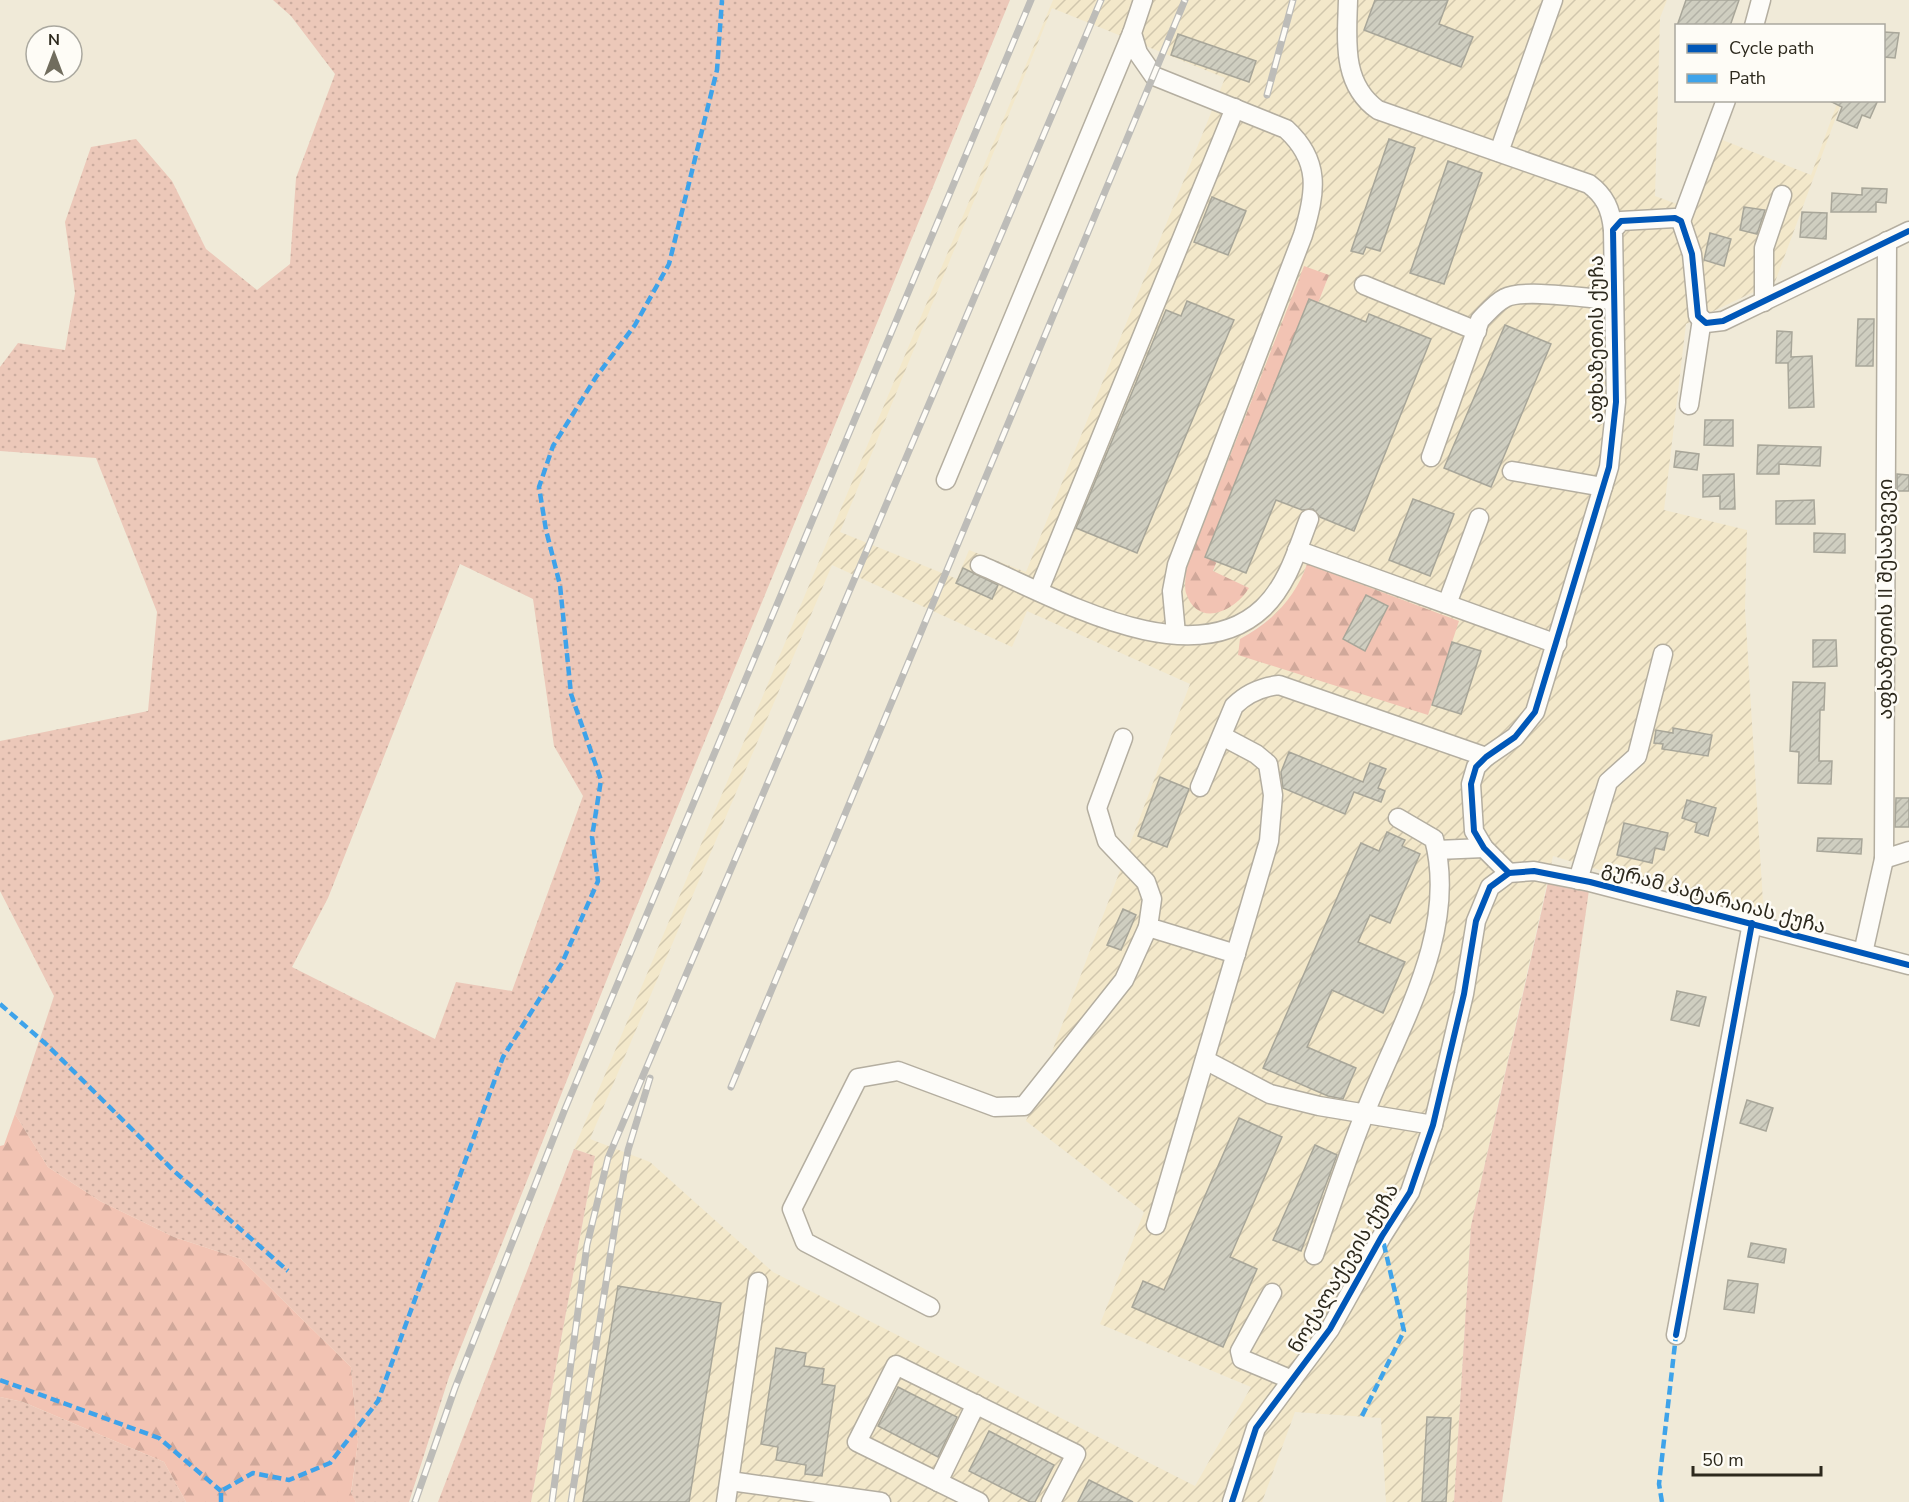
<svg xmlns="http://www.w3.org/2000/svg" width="1909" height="1502" viewBox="0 0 1909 1502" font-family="'Nunito Sans','Noto Sans Georgian',sans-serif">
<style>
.industrial{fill:url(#industrial-furrows);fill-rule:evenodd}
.grass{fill:url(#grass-dots);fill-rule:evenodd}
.forest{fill:url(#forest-firs)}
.building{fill:url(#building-hatch);stroke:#a8a699;stroke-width:1.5}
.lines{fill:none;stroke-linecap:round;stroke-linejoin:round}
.minor-casing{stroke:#b4aea0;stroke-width:21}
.minor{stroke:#fdfcf9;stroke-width:18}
.rail-casing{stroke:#bdbcb8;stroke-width:7}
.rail{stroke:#fefcf6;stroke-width:4.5;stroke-dasharray:14;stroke-linecap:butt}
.quiet{stroke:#3ea3ea;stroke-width:4.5;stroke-dasharray:9 4.5;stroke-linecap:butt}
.cycleway-casing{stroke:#fefcf6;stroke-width:10}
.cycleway{stroke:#0057b8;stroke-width:6}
.labels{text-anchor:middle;stroke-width:5;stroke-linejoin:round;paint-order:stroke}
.street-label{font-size:20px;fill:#2d291d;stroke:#fefcf6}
</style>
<defs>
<pattern id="industrial-furrows" width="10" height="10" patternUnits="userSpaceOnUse" patternTransform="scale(1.5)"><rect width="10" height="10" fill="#f3e8ca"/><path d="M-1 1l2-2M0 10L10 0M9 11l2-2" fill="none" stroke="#d1c7ad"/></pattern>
<pattern id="grass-dots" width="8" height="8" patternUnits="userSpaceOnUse" patternTransform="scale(1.5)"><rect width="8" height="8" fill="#ecc8b9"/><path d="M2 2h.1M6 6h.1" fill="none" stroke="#cbac9f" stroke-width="1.8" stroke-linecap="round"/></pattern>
<pattern id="forest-firs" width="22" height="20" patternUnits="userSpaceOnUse" patternTransform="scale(1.5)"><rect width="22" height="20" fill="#f2c3b3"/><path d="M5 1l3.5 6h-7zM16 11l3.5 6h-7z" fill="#d0a89a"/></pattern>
<pattern id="building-hatch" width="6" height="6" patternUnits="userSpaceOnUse" patternTransform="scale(1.5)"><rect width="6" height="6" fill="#cfcec0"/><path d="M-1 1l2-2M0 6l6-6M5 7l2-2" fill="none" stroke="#b2b1a5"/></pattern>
</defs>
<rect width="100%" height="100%" fill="#f0ead8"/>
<path class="industrial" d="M 1053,0 L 1667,0 L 1660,18 L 1655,196 L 1693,210 L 1715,137 L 1811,175 L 1838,101 L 1842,101 L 1775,282 L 1686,324 L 1664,510 L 1747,530 L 1745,609 L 1764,919 L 1553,856 L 1471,1226 L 1454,1502 L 1386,1502 L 1381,1418 L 1295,1412 L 1262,1502 L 531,1502 L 595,1156 L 574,1149 ZM 1052,8 L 1225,78 L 1026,572 L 969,550 L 957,579 L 840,532 ZM 1329,275 L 1213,572 L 1249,588 L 1186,569 ZM 1307,564 L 1428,715 L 1240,639 L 1277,613 L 1300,584 ZM 832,565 L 1012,647 L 1027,611 L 1190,684 L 1026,1121 L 1144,1212 L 1100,1324 L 1251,1387 L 1195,1486 L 773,1272 L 650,1162 L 590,1139 Z"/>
<g class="grass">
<path d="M 273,0 L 1010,0 L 615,959 L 449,1377 L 409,1502 L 356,1502 L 351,1494 L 358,1442 L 351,1367 L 241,1259 L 174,1237 L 100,1201 L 48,1167 L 15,1114 L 54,996 L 0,891 L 0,741 L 148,711 L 157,612 L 96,458 L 0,451 L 0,367 L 18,343 L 65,350 L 75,293 L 65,222 L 91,147 L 136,139 L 172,181 L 206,249 L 257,290 L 290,264 L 296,178 L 335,74 L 291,16 ZM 460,564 L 533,599 L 554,746 L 583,796 L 512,991 L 456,982 L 435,1039 L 292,967 L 328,898 Z"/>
<path d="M 1548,882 L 1589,890 L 1502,1502 L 1454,1502 L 1471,1226 Z"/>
<path d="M 574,1149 L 595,1156 L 531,1502 L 438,1502 Z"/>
<path d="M 0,1397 L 23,1402 L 164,1462 L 186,1502 L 0,1502 Z"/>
</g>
<g class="forest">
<path d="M 1304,266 L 1329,275 L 1213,571 L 1249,588 C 1235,611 1198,629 1186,593 C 1184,586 1186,576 1186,569 Z"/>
<path d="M 1307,564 L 1459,621 L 1428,715 L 1238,655 L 1240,639 C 1271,623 1296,597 1307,564 Z"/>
<path d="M 15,1114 L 48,1167 L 100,1201 L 174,1237 L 241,1259 L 351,1367 L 358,1442 L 351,1493 L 356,1502 L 186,1502 L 164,1462 L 23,1402 L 0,1397 L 0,1146 L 4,1145 Z"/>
</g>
<g class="building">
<path d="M 1375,0 L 1448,0 L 1439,24 L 1473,37 L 1461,67 L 1364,30 Z"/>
<path d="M 1686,0 L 1739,0 L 1730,26 L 1677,26 Z"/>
<path d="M 1884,32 L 1899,33 L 1895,58 L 1884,57 Z"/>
<path d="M 1178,34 L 1256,61 L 1249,82 L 1171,55 Z"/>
<path d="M 1828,100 L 1878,100 L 1870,118 L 1862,115 L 1857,128 L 1837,120 L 1842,107 Z"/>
<path d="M 1389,139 L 1415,148 L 1380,251 L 1366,247 L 1363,254 L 1351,251 Z"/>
<path d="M 1448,161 L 1482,173 L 1444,284 L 1410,273 Z"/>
<path d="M 1862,188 L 1887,189 L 1886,203 L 1876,202 L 1876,212 L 1831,212 L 1832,193 L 1862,195 Z"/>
<path d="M 1212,197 L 1246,211 L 1228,255 L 1194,242 Z"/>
<path d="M 1744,207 L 1765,210 L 1757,234 L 1740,230 Z"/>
<path d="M 1802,212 L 1827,213 L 1826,239 L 1800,237 Z"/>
<path d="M 1710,233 L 1731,239 L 1724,266 L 1704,260 Z"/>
<path d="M 1309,299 L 1366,322 L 1369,314 L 1431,339 L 1354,531 L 1320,517 L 1313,509 L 1302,510 L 1276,500 L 1246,573 L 1205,557 Z"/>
<path d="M 1187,301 L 1234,320 L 1137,553 L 1076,528 L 1166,310 L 1181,316 Z"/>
<path d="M 1858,319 L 1874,319 L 1873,366 L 1856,366 Z"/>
<path d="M 1505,325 L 1551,344 L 1491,487 L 1444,468 Z"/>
<path d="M 1777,331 L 1792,332 L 1791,357 L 1812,356 L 1814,407 L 1789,408 L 1788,363 L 1776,363 Z"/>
<path d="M 1705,420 L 1733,420 L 1733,446 L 1704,445 Z"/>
<path d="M 1758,445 L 1821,447 L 1820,466 L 1779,464 L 1779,474 L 1757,474 Z"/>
<path d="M 1676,451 L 1699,454 L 1697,470 L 1674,467 Z"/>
<path d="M 1734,474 L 1735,509 L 1720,509 L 1720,496 L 1703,497 L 1703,475 Z"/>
<path d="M 1897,474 L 1909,475 L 1909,491 L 1897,491 Z"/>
<path d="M 1413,499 L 1454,514 L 1430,576 L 1389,560 Z"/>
<path d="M 1814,500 L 1815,524 L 1776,524 L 1776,501 Z"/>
<path d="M 1814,533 L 1845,534 L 1845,553 L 1814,552 Z"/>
<path d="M 963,568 L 998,585 L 992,599 L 956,583 Z"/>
<path d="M 1366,595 L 1388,606 L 1365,651 L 1343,639 Z"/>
<path d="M 1813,640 L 1836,640 L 1837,666 L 1813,667 Z"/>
<path d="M 1452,642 L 1481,651 L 1461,714 L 1432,705 Z"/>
<path d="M 1793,682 L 1825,683 L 1824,710 L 1820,710 L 1819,761 L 1832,761 L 1831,784 L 1798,783 L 1799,752 L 1790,751 Z"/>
<path d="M 1673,728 L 1712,735 L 1708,756 L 1662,749 L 1663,744 L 1654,743 L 1656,730 L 1673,733 Z"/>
<path d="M 1289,752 L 1363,782 L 1370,763 L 1386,769 L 1378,788 L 1385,791 L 1381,802 L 1354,792 L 1345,814 L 1283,788 L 1281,772 Z"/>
<path d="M 1160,777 L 1189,789 L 1167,847 L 1138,836 Z"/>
<path d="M 1896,798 L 1909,798 L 1909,827 L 1895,827 Z"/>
<path d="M 1687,800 L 1716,808 L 1708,836 L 1695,832 L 1697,823 L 1682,818 Z"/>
<path d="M 1624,823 L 1668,833 L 1664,850 L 1655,848 L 1652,863 L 1617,855 Z"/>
<path d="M 1387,832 L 1405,840 L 1402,846 L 1420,854 L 1390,923 L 1370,915 L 1358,942 L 1405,962 L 1383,1013 L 1332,990 L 1307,1047 L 1356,1068 L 1343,1099 L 1328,1096 L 1263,1068 L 1361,843 L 1379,851 Z"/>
<path d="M 1818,838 L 1862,839 L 1861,854 L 1817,851 Z"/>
<path d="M 1123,909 L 1136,915 L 1121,950 L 1107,945 Z"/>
<path d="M 1677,991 L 1706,997 L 1699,1026 L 1671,1020 Z"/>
<path d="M 1747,1100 L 1773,1108 L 1766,1131 L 1740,1123 Z"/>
<path d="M 1239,1118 L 1282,1137 L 1230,1257 L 1257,1269 L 1223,1347 L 1132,1307 L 1143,1281 L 1164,1290 Z"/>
<path d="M 1315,1145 L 1337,1155 L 1301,1251 L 1273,1240 Z"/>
<path d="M 1751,1243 L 1786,1249 L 1784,1263 L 1748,1257 Z"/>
<path d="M 1728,1280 L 1758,1284 L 1754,1313 L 1724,1309 Z"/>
<path d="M 618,1286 L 721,1303 L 689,1502 L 583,1502 Z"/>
<path d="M 776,1348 L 806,1353 L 804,1366 L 824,1369 L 822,1384 L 835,1386 L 822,1476 L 805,1474 L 806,1465 L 776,1460 L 778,1447 L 761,1444 Z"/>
<path d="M 898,1387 L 957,1417 L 938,1457 L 878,1426 Z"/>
<path d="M 1427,1417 L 1451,1418 L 1446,1502 L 1422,1502 Z"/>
<path d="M 989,1431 L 1054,1465 L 1035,1502 L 1030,1502 L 969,1471 Z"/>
<path d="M 1089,1480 L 1133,1502 L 1078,1502 Z"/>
</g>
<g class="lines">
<defs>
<g id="minor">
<path d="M 1143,0 L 1132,33 L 1138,53 L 1154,76 L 1286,129 C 1321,161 1316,192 1303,235 L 1177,565 L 1172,591 L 1176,634"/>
<path d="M 1348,0 C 1347,39 1341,84 1378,110 L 1589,184 C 1605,196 1611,209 1613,230"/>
<path d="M 1754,26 L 1761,0"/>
<path d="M 1499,152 L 1553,0"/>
<path d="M 1681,221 L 1726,100"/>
<path d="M 1364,285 L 1477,331"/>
<path d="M 1764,302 L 1764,248 L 1782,195"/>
<path d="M 1689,405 L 1702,319"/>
<path d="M 1431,457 L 1480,320 C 1488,312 1495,303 1505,298 C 1523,288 1590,299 1613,300"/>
<path d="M 1512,471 L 1603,487"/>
<path d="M 946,480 L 1132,33"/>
<path d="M 1297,550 L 1557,644"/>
<path d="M 980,565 C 1055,597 1190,677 1263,608 C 1288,584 1297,550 1309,519"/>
<path d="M 1039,590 L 1235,108"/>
<path d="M 1447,604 L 1479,518"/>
<path d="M 1123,738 L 1097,808 L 1107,841 L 1146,882 L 1152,899 L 1148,927 L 1236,954"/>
<path d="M 1200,787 L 1234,706 C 1247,693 1261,687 1279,685 L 1486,757"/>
<path d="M 1437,850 L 1484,848"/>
<path d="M 1884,859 L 1909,851"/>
<path d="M 1509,873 L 1484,848 L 1474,831 L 1471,784 L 1476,767 L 1486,757 L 1515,737 L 1535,712 L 1609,467 L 1616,402 L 1613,230 L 1621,221 L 1675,218 L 1681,221 L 1692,254 L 1698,316 L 1706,323 L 1723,321 L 1909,231"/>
<path d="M 1578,880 L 1608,782 L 1637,756 L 1663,654"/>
<path d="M 1863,953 L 1884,859 L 1887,241"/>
<path d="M 1205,1060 L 1270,1094 L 1319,1106 L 1433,1125"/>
<path d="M 1156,1225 L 1269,841 L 1273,795 L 1268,764 L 1256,754 L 1222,736"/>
<path d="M 1314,1255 C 1331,1207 1346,1159 1365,1113 C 1398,1028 1459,933 1434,839 L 1398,818"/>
<path d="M 1272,1293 L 1240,1351 L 1242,1359 L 1292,1380"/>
<path d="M 930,1307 L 805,1242 L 792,1209 L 858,1078 L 898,1071 L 995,1107 L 1024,1106 L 1124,980 L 1148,927"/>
<path d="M 1676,1335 L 1752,923"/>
<path d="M 730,1481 L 881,1502"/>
<path d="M 938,1482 L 976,1404"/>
<path d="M 726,1502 L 758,1282"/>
<path d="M 979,1502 L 857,1442 L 896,1365 L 1076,1454 L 1051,1502"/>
<path d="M 1232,1502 L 1256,1428 L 1330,1329 L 1382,1236 L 1410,1192 L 1433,1125 L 1464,994 L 1476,921 L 1490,887 L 1509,873 L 1534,871 L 1590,882 L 1909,965"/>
</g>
</defs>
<use href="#minor" class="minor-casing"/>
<use href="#minor" class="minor"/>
<defs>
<g id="rail">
<path d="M 1267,95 L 1293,0"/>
<path d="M 731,1087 L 1185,0"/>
<path d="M 415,1502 L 455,1388 L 565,1109 L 1031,0"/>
<path d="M 552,1502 L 587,1245 L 608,1158 L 1101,0"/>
<path d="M 571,1502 L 619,1201 L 628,1150 L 650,1078"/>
</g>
</defs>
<use href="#rail" class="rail-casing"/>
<use href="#rail" class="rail"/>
<g class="quiet">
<path d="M 0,1004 L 46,1044 L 174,1171 L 288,1271"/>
<path d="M 0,1380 L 159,1438 L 221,1491"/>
<path d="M 1362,1416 L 1404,1331 L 1382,1236"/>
<path d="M 221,1502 L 221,1491 L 253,1473 L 289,1480 L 330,1463 L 378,1401 L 503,1057 L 562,963 L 598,881 L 592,837 L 601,780 L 571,694 L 560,585 L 546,530 L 539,487 L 553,446 L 596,377 L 635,325 L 669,264 L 717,70 L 722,0"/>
<path d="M 1662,1502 L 1659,1484 L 1676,1335"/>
</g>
<defs>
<g id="cycleway">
<path d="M 1509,873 L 1484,848 L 1474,831 L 1471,784 L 1476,767 L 1486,757 L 1515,737 L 1535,712 L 1609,467 L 1616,402 L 1613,230 L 1621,221 L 1675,218 L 1681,221 L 1692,254 L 1698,316 L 1706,323 L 1723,321 L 1909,231"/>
<path d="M 1676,1335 L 1752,923"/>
<path d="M 1232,1502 L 1256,1428 L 1330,1329 L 1382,1236 L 1410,1192 L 1433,1125 L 1464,994 L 1476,921 L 1490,887 L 1509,873 L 1534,871 L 1590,882 L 1909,965"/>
</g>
</defs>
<use href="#cycleway" class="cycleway-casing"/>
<use href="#cycleway" class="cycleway"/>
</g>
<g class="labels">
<g class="street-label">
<text transform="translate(1596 339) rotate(-90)" y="7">აფხაზეთის ქუჩა</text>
<text transform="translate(1885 599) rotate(-90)" y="7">აფხაზეთის II შესახვევი</text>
<text transform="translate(1714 897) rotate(15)" y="7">გურამ პატარაიას ქუჩა</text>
<text transform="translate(1343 1268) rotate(-59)" y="7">ნოქალაქევის ქუჩა</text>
</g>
</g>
<rect x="1675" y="24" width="210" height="78" fill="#fefcf6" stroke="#aaa89f" stroke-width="1.5"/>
<rect x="1687" y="44" width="30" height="9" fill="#0057b8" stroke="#aaa89f" stroke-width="1.5"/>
<text x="1729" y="54" font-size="18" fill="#2d291d">Cycle path</text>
<rect x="1687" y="74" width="30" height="9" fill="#3ea3ea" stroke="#aaa89f" stroke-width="1.5"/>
<text x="1729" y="84" font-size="18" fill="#2d291d">Path</text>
<g transform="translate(54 54)"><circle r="28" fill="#fefcf6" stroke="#aaa89f" stroke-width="1.5"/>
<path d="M0-4.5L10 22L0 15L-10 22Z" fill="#716d5e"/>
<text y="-9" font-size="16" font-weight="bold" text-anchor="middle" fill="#2d291d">N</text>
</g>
<path d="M1693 1466v9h128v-9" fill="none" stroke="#2d291d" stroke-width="3"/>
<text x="1702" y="1466" font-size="18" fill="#2d291d" stroke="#fefcf6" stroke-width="4.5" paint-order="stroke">50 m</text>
</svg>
